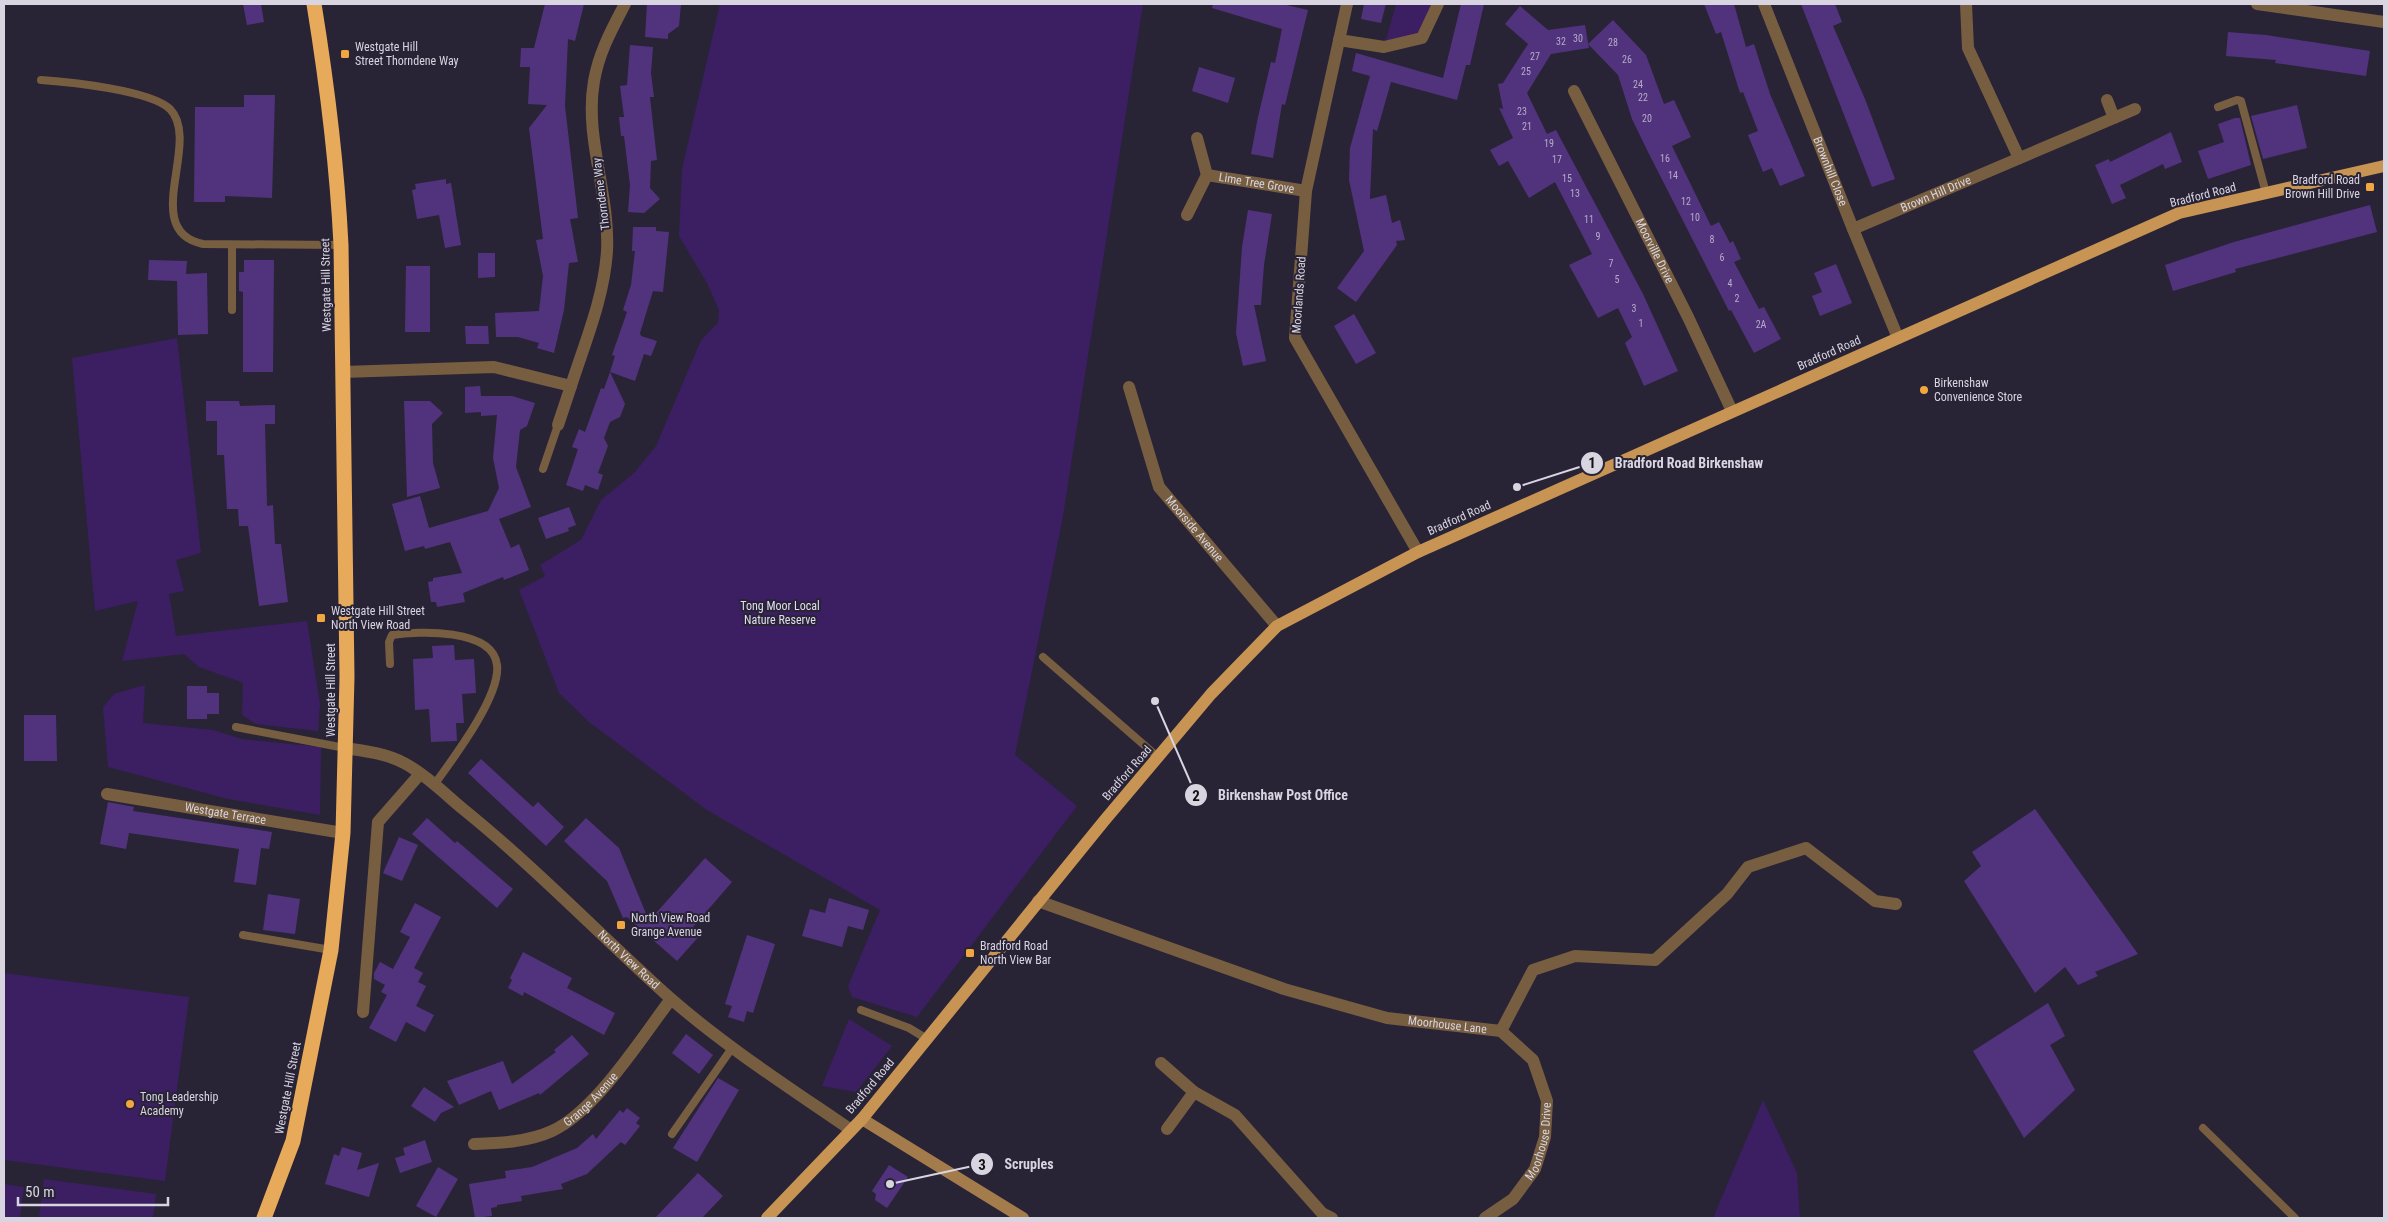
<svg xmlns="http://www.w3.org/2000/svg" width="2388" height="1222" viewBox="0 0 2388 1222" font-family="'Roboto Condensed',sans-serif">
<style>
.green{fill:#3b1f62}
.building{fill:#51337d}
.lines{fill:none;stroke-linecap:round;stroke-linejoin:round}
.lane{stroke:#775e40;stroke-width:8}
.street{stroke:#775e40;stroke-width:12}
.secondary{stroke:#a47c4c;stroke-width:12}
.primary{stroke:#c79453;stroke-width:12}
.highway{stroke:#e7a95a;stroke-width:15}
.poi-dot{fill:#f1a63f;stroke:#292336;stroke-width:2}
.labels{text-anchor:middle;stroke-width:4;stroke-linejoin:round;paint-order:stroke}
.number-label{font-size:10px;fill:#b6acc8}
.poi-label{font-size:12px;fill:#d8d5e1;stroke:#292336;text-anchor:start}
.street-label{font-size:12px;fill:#d8d5e1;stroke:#292336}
.park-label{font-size:12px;fill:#e1dbf1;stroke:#292336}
.leader{fill:none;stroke:#d8d5e1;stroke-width:2}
.callout-dot{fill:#d8d5e1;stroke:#292336;stroke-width:2}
.mark-label{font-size:15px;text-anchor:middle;font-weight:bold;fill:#111}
.callout-label{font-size:14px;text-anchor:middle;font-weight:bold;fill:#d8d5e1;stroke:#292336;stroke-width:4;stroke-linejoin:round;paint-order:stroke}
</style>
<rect width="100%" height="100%" fill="#292336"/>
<g class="green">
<path d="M 720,4 L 1143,4 L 1062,522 L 1015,755 L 1077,806 L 917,1017 L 852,997 L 848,986 L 880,910 L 707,810 L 589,722 L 559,693 L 519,590 L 545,576 L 540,565 L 581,540 L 601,500 L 634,473 L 656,446 L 701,340 L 718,323 L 719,310 L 707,283 L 679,236 L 682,169 Z"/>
<path d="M 1396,4 L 1438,4 L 1422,38 L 1384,47 Z"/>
<path d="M 177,338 L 201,553 L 176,560 L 184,591 L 169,594 L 176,636 L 307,621 L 320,704 L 318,731 L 256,724 L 242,715 L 243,683 L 199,667 L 184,654 L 122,661 L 138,601 L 95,611 L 72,358 Z"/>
<path d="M 145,685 L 143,723 L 213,730 L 242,739 L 321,747 L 320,815 L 228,799 L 108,767 L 103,707 L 114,694 Z"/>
<path d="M 4,973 L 189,997 L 165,1181 L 4,1160 Z"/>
<path d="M 849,1019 L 892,1046 L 856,1092 L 822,1086 Z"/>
<path d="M 1763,1100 L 1797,1173 L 1800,1218 L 1713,1218 Z"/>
<path d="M 44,1179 L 156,1194 L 153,1218 L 39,1218 Z"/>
<path d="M 4,1184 L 24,1187 L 20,1218 L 4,1218 Z"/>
</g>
<g class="building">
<path d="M 243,4 L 261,4 L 264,22 L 247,25 Z"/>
<path d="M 545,4 L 584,4 L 575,41 L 568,39 L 565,106 L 578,218 L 570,219 L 578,262 L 569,263 L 564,310 L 554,353 L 537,348 L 539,343 L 518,337 L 496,337 L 495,313 L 539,311 L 543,276 L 536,240 L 543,239 L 529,128 L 547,105 L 528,104 L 530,67 L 520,67 L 521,48 L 534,48 Z"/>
<path d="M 647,4 L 681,4 L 679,26 L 668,34 L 668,39 L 645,37 Z"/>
<path d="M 1213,4 L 1282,4 L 1308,10 L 1285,105 L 1282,104 L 1273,158 L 1251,154 L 1258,117 L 1271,62 L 1275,63 L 1282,29 L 1212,8 Z"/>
<path d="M 1364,4 L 1386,4 L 1381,23 L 1361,19 Z"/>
<path d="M 1461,4 L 1484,4 L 1470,65 L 1466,65 L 1457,100 L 1391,82 L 1377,131 L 1373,129 L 1370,199 L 1386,195 L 1392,223 L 1400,220 L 1405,240 L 1396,241 L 1397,245 L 1356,302 L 1337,288 L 1364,251 L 1349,180 L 1350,148 L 1370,76 L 1352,71 L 1356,53 L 1443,78 Z"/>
<path d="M 1704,4 L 1734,4 L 1746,47 L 1754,44 L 1770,94 L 1805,176 L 1780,186 L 1772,168 L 1763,172 L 1748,135 L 1758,131 L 1743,92 L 1740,93 L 1721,32 L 1716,34 Z"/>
<path d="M 1801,4 L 1835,4 L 1842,22 L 1833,26 L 1865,99 L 1895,179 L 1872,187 Z"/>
<path d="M 1520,6 L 1548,30 L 1585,25 L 1589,48 L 1551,54 L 1527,93 L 1547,134 L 1556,130 L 1643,294 L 1678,371 L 1644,386 L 1625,343 L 1632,337 L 1618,308 L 1598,318 L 1569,265 L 1592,254 L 1555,182 L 1529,198 L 1508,161 L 1499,166 L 1490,150 L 1513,138 L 1499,108 L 1503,109 L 1498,84 L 1503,83 L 1528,44 L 1505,24 Z"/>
<path d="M 1613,20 L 1646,55 L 1664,104 L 1674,100 L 1691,137 L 1672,146 L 1711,226 L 1719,222 L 1730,243 L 1733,241 L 1741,259 L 1734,262 L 1759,309 L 1764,307 L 1781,339 L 1754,353 L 1731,310 L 1729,311 L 1648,152 L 1632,119 L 1618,75 L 1588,44 Z"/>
<path d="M 2228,32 L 2266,35 L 2370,51 L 2366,76 L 2275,63 L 2276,60 L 2226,56 Z"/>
<path d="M 630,45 L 653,47 L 651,73 L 654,97 L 650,97 L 657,160 L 651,161 L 650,188 L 660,199 L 644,213 L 628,212 L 630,185 L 624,136 L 621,136 L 619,117 L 624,117 L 620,86 L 627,85 Z"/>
<path d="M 1199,67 L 1235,78 L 1228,103 L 1192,91 Z"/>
<path d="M 244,95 L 275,95 L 272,198 L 225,196 L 225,202 L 194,202 L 195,107 L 244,107 Z"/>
<path d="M 2297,105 L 2307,148 L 2263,159 L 2251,116 Z"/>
<path d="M 2235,118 L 2240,118 L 2251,165 L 2208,179 L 2198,151 L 2224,142 L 2218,124 Z"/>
<path d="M 2171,132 L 2182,162 L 2165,169 L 2163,164 L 2120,185 L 2126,198 L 2112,204 L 2095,165 L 2109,159 L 2110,162 Z"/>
<path d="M 446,179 L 446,184 L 451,183 L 461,245 L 445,248 L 439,215 L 417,219 L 412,190 L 416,189 L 415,184 Z"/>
<path d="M 2370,205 L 2377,232 L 2235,269 L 2236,272 L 2173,291 L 2165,265 L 2234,242 Z"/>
<path d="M 1248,210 L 1272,214 L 1264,265 L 1261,305 L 1254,305 L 1266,361 L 1243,366 L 1236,333 L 1242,247 Z"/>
<path d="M 633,227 L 656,227 L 656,231 L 669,232 L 663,292 L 653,291 L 640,333 L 641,336 L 657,341 L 651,356 L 644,354 L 635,381 L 610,372 L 615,356 L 612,355 L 627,312 L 623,310 L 631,285 L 635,251 L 632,251 Z"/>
<path d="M 478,253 L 495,253 L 495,277 L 478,278 Z"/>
<path d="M 149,260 L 187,261 L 186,274 L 207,273 L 208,334 L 178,335 L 177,281 L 148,280 Z"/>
<path d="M 244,260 L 274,260 L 273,372 L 243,372 L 243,292 L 239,291 L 239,272 L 244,272 Z"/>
<path d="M 1836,264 L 1852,303 L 1820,316 L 1812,296 L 1822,292 L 1814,273 Z"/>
<path d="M 406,266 L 430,266 L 430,332 L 405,332 Z"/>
<path d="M 1354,314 L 1376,353 L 1356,364 L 1334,326 Z"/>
<path d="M 465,326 L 488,326 L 489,344 L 466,344 Z"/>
<path d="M 610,372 L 625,404 L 620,417 L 610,422 L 604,438 L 608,446 L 598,473 L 603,475 L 598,490 L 585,485 L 583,491 L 566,485 L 578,449 L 572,447 L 579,429 L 585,432 L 601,388 L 604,389 Z"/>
<path d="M 480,386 L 481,396 L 512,396 L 535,403 L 527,426 L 520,430 L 516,467 L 531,507 L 499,519 L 511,548 L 519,544 L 529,570 L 504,580 L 503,577 L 463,593 L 465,602 L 437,607 L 436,602 L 431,602 L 428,582 L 433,581 L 433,578 L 462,573 L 450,542 L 425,549 L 424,546 L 405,551 L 392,504 L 420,496 L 429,528 L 488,511 L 499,488 L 493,458 L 497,415 L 481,416 L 481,412 L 465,413 L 465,387 Z"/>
<path d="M 206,401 L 239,401 L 240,406 L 275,405 L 275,424 L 265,424 L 267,506 L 273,505 L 275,544 L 281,544 L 288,602 L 259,606 L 248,526 L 239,526 L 238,509 L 227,509 L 224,455 L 217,455 L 217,421 L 206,421 Z"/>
<path d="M 404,401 L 430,401 L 443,413 L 432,424 L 433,463 L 440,488 L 407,497 Z"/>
<path d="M 569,507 L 576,525 L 568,528 L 569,531 L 546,539 L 538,518 Z"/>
<path d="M 454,645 L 455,660 L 474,659 L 476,693 L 462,694 L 464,723 L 456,723 L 457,741 L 431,742 L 429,709 L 415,710 L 413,659 L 433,658 L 432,646 Z"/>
<path d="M 187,686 L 207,686 L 207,693 L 219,693 L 219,714 L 207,714 L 207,719 L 187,719 Z"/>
<path d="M 24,715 L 56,715 L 57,761 L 24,761 Z"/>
<path d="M 481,759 L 533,807 L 538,802 L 564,827 L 546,846 L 468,773 Z"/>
<path d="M 108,802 L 134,807 L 133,811 L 272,832 L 269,849 L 261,848 L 256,885 L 234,882 L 239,849 L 129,833 L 126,849 L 100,844 Z"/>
<path d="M 2035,809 L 2138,954 L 2095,972 L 2098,976 L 2078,985 L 2065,967 L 2035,993 L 1964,881 L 1981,866 L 1972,852 Z"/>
<path d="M 427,818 L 455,843 L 457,841 L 513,889 L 497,908 L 412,834 Z"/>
<path d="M 586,818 L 619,848 L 649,921 L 705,858 L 732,882 L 693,927 L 701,934 L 677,961 L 627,917 L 623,918 L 607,881 L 564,841 Z"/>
<path d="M 399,837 L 418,845 L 402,881 L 383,873 Z"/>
<path d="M 268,894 L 300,899 L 295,934 L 263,930 Z"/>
<path d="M 829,898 L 869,910 L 863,930 L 848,926 L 842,947 L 802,936 L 810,909 L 825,913 Z"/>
<path d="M 415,903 L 441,917 L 414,968 L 423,973 L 418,982 L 426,986 L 416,1006 L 434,1015 L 425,1032 L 406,1022 L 396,1042 L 369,1028 L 387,995 L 381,992 L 385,985 L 374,979 L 374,973 L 380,962 L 393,969 L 410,937 L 400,932 Z"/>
<path d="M 747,935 L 775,944 L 753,1013 L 747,1011 L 744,1022 L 728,1017 L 732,1006 L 725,1004 Z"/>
<path d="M 523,952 L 572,978 L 567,988 L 615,1013 L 604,1035 L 524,992 L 523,996 L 508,988 L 512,980 L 510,978 Z"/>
<path d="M 2048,1003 L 2065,1036 L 2050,1045 L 2075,1090 L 2024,1138 L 1973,1051 Z"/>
<path d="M 686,1034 L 713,1055 L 699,1074 L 672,1053 Z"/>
<path d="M 572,1035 L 589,1054 L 540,1095 L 539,1093 L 499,1110 L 491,1091 L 459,1105 L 447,1081 L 503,1061 L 512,1084 L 556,1052 L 554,1050 Z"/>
<path d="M 718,1078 L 739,1090 L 697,1162 L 673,1148 Z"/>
<path d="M 424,1087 L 454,1107 L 441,1113 L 435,1122 L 411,1106 Z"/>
<path d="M 627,1108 L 640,1118 L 636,1123 L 640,1126 L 625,1145 L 621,1142 L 587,1174 L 561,1184 L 563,1189 L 521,1196 L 522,1201 L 497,1205 L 497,1207 L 491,1208 L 492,1216 L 475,1218 L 469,1184 L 506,1178 L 505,1171 L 532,1167 L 577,1148 L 593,1134 L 596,1139 L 620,1110 L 623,1113 Z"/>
<path d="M 425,1140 L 432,1162 L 400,1173 L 395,1158 L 405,1155 L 403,1148 Z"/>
<path d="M 342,1147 L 362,1153 L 357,1170 L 379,1163 L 369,1197 L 325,1184 L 334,1154 L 339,1156 Z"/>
<path d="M 889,1165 L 908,1177 L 887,1208 L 875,1200 L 876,1194 L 872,1191 Z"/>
<path d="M 438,1167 L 458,1179 L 436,1217 L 416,1206 Z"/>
<path d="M 698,1173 L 723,1196 L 702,1218 L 655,1218 Z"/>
</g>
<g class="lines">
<g class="lane">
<path d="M 41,80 C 69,82 150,90 170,109 C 202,142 139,231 203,244 L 341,245"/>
<path d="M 2218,107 L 2237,100 L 2241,101 L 2266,193"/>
<path d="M 232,310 L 232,245"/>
<path d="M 543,469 L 558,425"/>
<path d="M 1043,657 L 1159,758"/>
<path d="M 390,664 L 389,642 L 392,635 C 418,631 493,628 497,665 C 501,696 452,760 434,785"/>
<path d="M 236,727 L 345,748"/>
<path d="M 243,935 L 331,950"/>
<path d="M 861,1010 L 909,1028 L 927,1039"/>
<path d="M 2203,1128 L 2295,1218"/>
<path d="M 672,1134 L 732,1048"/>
</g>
<g class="street">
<path d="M 1347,4 L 1306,191 L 1295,338 L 1418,552"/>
<path id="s1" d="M 1764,4 L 1853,229 L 1898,338"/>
<path d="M 1966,4 L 1968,48 L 2019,158"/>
<path d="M 2257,4 L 2384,22"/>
<path d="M 1339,40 L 1384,47 L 1422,38 L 1438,4"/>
<path id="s2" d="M 1574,91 L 1688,317 L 1732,411"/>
<path d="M 2107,100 L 2114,118"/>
<path d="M 1197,138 L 1207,175"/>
<path id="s3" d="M 1187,215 L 1207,175 L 1306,191"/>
<path id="s4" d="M 1853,229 L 2135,109"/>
<path d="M 343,372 L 494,367 L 571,386 C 585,342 604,298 607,251 C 610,194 584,137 594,81 C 599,52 612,29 625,4"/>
<path id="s5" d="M 1129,387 L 1159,487 L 1277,626"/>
<path d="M 558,425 L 571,386"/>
<path id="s6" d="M 345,748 C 365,751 385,753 404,763 C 425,774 445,794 463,809 C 536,868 601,936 670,998 C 726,1047 790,1088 851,1130"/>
<path id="s7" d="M 107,794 L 343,833"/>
<path id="s8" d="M 1038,901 L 1284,989 L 1387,1018 L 1501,1031 L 1533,970 L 1575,956 L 1655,960 L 1727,894 L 1748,867 L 1806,848 L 1875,901 L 1896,904"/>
<path d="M 363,1012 L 378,822 L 420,774"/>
<path d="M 1161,1063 L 1194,1092"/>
<path d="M 1167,1129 L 1194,1092 L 1235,1115 L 1322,1213 L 1332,1218"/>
<path id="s9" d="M 474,1144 C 500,1143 528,1142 552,1131 C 596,1111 642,1037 671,999"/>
<path id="s10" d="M 1485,1218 L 1513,1199 L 1535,1169 L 1545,1137 L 1547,1101 L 1533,1060 L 1501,1031"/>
</g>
<path class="secondary" d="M 862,1119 L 1023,1218"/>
<path class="primary" d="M 767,1218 L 862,1119 L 1104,821 L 1211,694 L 1277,626 L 1418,552 L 2179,213 L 2384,166"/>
<path class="highway" d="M 264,1218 L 293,1141 L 331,950 L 343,833 L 347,677 L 341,245 C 337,164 327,84 314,4"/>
</g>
<g class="poi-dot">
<rect x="340" y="49" width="10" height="10" rx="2.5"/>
<rect x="2365" y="182" width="10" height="10" rx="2.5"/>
<circle cx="1924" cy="390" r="5"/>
<rect x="316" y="613" width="10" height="10" rx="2.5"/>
<rect x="616" y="920" width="10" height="10" rx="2.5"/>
<rect x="965" y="948" width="10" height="10" rx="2.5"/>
<circle cx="130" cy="1104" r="5"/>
</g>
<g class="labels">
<g class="number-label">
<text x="1578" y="42">30</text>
<text x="1561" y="45">32</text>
<text x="1613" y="46">28</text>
<text x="1535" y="60">27</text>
<text x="1627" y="63">26</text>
<text x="1526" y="75">25</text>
<text x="1638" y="88">24</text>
<text x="1643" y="101">22</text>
<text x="1522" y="115">23</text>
<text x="1647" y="122">20</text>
<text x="1527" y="130">21</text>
<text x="1549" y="147">19</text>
<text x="1665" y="162">16</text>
<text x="1557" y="163">17</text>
<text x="1673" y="179">14</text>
<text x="1567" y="182">15</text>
<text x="1575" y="197">13</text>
<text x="1686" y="205">12</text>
<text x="1695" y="221">10</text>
<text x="1589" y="223">11</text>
<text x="1598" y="240">9</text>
<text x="1712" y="243">8</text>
<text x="1722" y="261">6</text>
<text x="1611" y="267">7</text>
<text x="1617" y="283">5</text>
<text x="1730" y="287">4</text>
<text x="1737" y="302">2</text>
<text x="1634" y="312">3</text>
<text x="1641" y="327">1</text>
<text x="1761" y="328">2A</text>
</g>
<g class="poi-label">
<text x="355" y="51">Westgate Hill<tspan x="355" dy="14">Street Thorndene Way</tspan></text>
<text x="2360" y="184" text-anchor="end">Bradford Road<tspan x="2360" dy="14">Brown Hill Drive</tspan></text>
<text x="1934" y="387">Birkenshaw<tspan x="1934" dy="14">Convenience Store</tspan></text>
<text x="331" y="615">Westgate Hill Street<tspan x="331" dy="14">North View Road</tspan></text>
<text x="631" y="922">North View Road<tspan x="631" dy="14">Grange Avenue</tspan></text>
<text x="980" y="950">Bradford Road<tspan x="980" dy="14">North View Bar</tspan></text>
<text x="140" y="1101">Tong Leadership<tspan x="140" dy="14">Academy</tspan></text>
</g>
<g class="street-label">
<text dy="4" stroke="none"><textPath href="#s1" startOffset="180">Brownhill Close</textPath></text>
<text dy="4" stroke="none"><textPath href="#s3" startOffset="95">Lime Tree Grove</textPath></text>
<text transform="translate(601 194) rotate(-97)" y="4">Thorndene Way</text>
<text dy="4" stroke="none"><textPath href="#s4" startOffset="90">Brown Hill Drive</textPath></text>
<text transform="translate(2203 195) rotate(-14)" y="4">Bradford Road</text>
<text dy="4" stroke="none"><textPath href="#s2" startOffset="179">Moorville Drive</textPath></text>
<text transform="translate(326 285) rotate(-91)" y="4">Westgate Hill Street</text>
<text transform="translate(1299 295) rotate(-86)" y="4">Moorlands Road</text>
<text transform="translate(1829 353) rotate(-24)" y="4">Bradford Road</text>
<text transform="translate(1459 518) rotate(-24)" y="4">Bradford Road</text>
<text dy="4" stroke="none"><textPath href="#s5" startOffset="159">Moorside Avenue</textPath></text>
<text transform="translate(331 690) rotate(-90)" y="4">Westgate Hill Street</text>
<text transform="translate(1127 773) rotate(-49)" y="4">Bradford Road</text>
<text dy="4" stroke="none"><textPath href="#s7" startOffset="120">Westgate Terrace</textPath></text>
<text dy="4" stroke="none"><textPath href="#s6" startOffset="360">North View Road</textPath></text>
<text dy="4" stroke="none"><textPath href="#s8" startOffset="429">Moorhouse Lane</textPath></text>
<text transform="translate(870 1086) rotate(-50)" y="4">Bradford Road</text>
<text transform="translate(288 1088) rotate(-79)" y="4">Westgate Hill Street</text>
<text dy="4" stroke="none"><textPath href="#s9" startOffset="130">Grange Avenue</textPath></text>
<text dy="4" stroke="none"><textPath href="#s10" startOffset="99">Moorhouse Drive</textPath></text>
</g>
<g class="park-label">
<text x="780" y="610">Tong Moor Local<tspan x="780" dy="14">Nature Reserve</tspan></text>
</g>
</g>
<path class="leader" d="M1517 487L1592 463M1155 701L1196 795M890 1184L982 1164"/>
<g class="callout-dot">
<circle cx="1517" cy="487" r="5"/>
<circle cx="1155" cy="701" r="5"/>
<circle cx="890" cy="1184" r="5"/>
<circle cx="1592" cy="463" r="12"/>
<circle cx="1196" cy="795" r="12"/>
<circle cx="982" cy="1164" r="12"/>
</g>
<g class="mark-label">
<text x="1592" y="468">1</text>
<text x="1196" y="801">2</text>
<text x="982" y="1170">3</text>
</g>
<g class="callout-label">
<text x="1689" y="468">Bradford Road Birkenshaw</text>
<text x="1283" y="800">Birkenshaw Post Office</text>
<text x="1029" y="1169">Scruples</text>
</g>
<rect width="2388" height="1222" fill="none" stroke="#d8d5e1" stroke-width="10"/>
<path d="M18 1197v8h150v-8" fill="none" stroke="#d8d5e1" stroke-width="2.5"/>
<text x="25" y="1197" font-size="15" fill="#d8d5e1" stroke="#292336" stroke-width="4" paint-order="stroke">50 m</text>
</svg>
